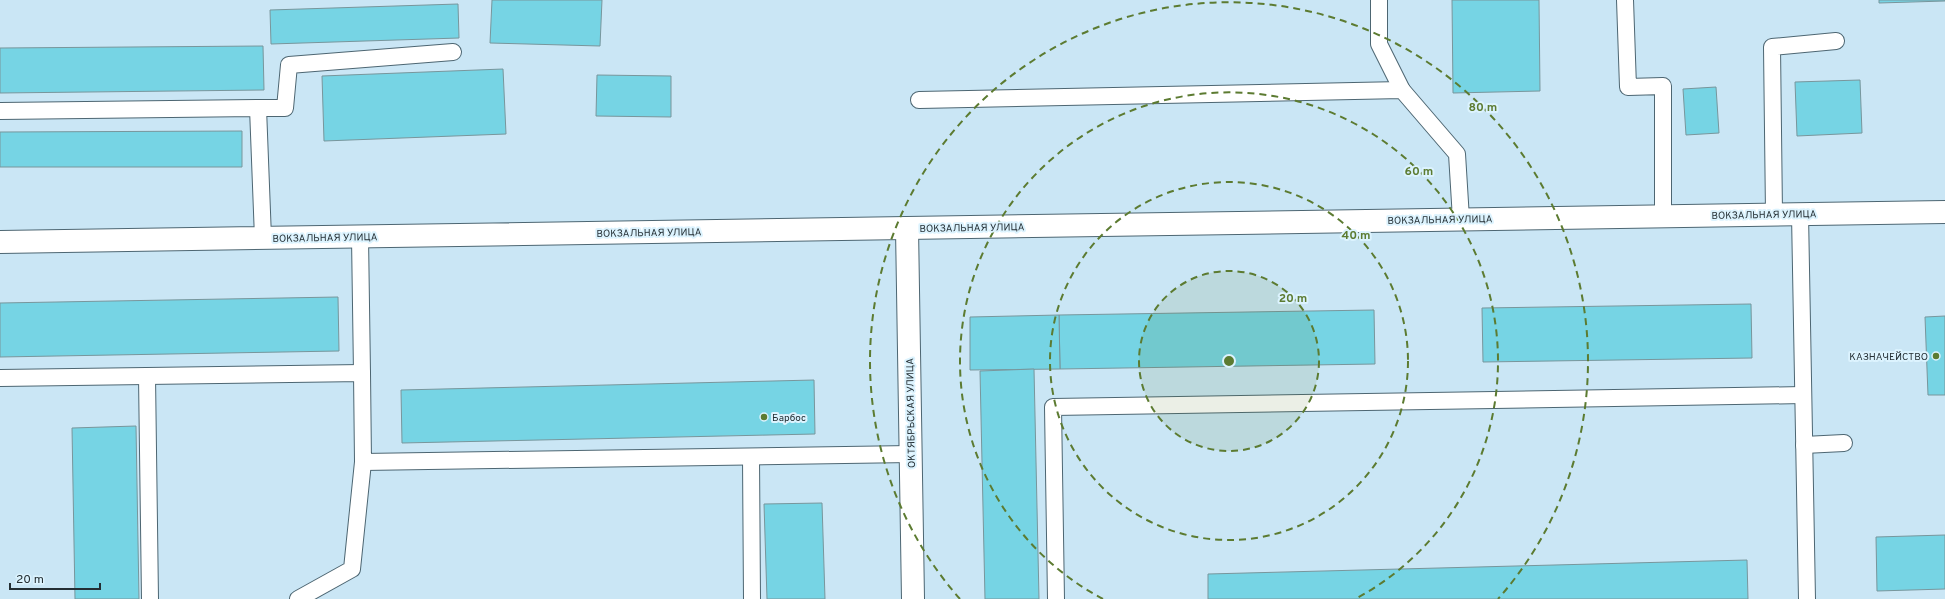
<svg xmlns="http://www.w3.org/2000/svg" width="1945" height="599" viewBox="0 0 1945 599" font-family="Overpass,sans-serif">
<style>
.building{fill:#76d4e4;stroke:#78969c}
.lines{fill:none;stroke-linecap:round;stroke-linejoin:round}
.service-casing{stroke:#4d6672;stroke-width:18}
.minor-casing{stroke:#4d6672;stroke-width:24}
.secondary-casing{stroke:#4d6672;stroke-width:24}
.service{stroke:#fff;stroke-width:16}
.minor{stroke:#fff;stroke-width:22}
.secondary{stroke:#fff;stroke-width:22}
.ring{fill:none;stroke:#5c7b31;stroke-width:2;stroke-dasharray:7 5}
.poi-dot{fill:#5c7b31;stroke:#dcf3fe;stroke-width:1.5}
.labels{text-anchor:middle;stroke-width:4;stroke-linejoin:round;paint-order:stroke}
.street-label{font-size:10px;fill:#232e33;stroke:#dcf3fe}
.poi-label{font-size:10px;fill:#232e33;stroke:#dcf3fe;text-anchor:end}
.centre{fill:#5c7b31;stroke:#dcf3fe;stroke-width:2}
.ring-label{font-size:12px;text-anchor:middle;font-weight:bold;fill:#5c7b31;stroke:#dcf3fe;stroke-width:4;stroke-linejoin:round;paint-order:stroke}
</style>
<rect width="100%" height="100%" fill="#cae6f5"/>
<g class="building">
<path d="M 492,0 L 602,0 L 600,46 L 490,43 Z"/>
<path d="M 1452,0 L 1539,0 L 1540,91 L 1453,93 Z"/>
<path d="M 1879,0 L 1945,0 L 1945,1 L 1879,3 Z"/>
<path d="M 458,4 L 459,38 L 271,44 L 270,10 Z"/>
<path d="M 263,46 L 264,90 L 0,93 L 0,48 Z"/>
<path d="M 503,69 L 506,134 L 324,141 L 322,76 Z"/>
<path d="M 597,75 L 671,76 L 671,117 L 596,116 Z"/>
<path d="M 1860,80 L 1862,133 L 1797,136 L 1795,82 Z"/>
<path d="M 1716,87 L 1719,133 L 1686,135 L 1683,89 Z"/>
<path d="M 242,131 L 242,167 L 0,167 L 0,132 Z"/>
<path d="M 338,297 L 339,351 L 0,357 L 0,303 Z"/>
<path d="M 1751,304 L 1752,358 L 1483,362 L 1482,308 Z"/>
<path d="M 1374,310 L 1375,364 L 1060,369 L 1059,315 Z"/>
<path d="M 1059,315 L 1060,369 L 970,370 L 970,317 Z"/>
<path d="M 1945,316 L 1945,395 L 1928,395 L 1925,317 Z"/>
<path d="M 1034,369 L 1039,599 L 985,599 L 980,371 Z"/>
<path d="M 814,380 L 815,434 L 402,443 L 401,390 Z"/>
<path d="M 136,426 L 139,599 L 75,599 L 72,428 Z"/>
<path d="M 822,503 L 825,599 L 767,599 L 764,504 Z"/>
<path d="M 1945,535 L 1945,589 L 1877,591 L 1876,537 Z"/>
<path d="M 1747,560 L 1748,599 L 1208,599 L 1208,574 Z"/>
</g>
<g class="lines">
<defs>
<g id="service">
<path d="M 1379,0 L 1379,44 L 1402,90"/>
<path d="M 1625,0 L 1628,87 L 1663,86 L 1663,216"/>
<path d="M 919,100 L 1402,90 L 1457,154 L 1461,219"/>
<path d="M 258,108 L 285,108 L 289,65 L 453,52"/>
<path d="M 0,111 L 258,108 L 263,238"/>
<path d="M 1774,214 L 1772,47 L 1836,41"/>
<path d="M 1800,214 L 1807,599"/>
<path d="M 360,237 L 362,373"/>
<path d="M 147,376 L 150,599"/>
<path d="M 0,378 L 362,373 L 363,462 L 911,454"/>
<path d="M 1804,445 L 1844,443"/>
<path d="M 751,457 L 752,599"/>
<path d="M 298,599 L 352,569 L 363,462"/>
<path d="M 1056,599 L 1053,407 L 1803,395"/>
</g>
<path id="minor" d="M 907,228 L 913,599"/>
<path id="secondary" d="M 0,242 L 1945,212"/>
</defs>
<use href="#service" class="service-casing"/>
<use href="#minor" class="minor-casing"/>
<use href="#secondary" class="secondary-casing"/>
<use href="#service" class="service"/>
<use href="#minor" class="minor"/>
<use href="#secondary" class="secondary"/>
</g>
<circle cx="1229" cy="361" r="90" fill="#5c7b31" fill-opacity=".12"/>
<g class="ring">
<circle cx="1229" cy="361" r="90"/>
<circle cx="1229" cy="361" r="179"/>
<path d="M1103 599A269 269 0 1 1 1355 599"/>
<path d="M960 599A359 359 0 1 1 1498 599"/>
</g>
<g class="poi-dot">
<circle cx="1936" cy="356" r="4"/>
<circle cx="764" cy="417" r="4"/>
</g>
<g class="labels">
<g class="street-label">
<text transform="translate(1764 214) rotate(-1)" y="4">ВОКЗАЛЬНАЯ УЛИЦА</text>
<text transform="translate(1440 219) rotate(-1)" y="4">ВОКЗАЛЬНАЯ УЛИЦА</text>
<text transform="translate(972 227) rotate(-1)" y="4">ВОКЗАЛЬНАЯ УЛИЦА</text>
<text transform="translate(649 232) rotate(-1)" y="4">ВОКЗАЛЬНАЯ УЛИЦА</text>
<text transform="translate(325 237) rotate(-1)" y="4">ВОКЗАЛЬНАЯ УЛИЦА</text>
<text transform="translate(910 413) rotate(-91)" y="4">ОКТЯБРЬСКАЯ УЛИЦА</text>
</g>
<g class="poi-label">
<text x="1928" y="360">КАЗНАЧЕЙСТВО</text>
<text x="772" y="421" text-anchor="start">Барбос</text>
</g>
</g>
<circle cx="1229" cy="361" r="6" class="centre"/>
<g class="ring-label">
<text x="1483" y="111">80 m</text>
<text x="1419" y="175">60 m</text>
<text x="1356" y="239">40 m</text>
<text x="1293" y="302">20 m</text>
</g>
<path d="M10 583v6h90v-6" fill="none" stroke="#232e33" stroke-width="2"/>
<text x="16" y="583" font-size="12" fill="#232e33" stroke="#dcf3fe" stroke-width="3" paint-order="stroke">20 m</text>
</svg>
